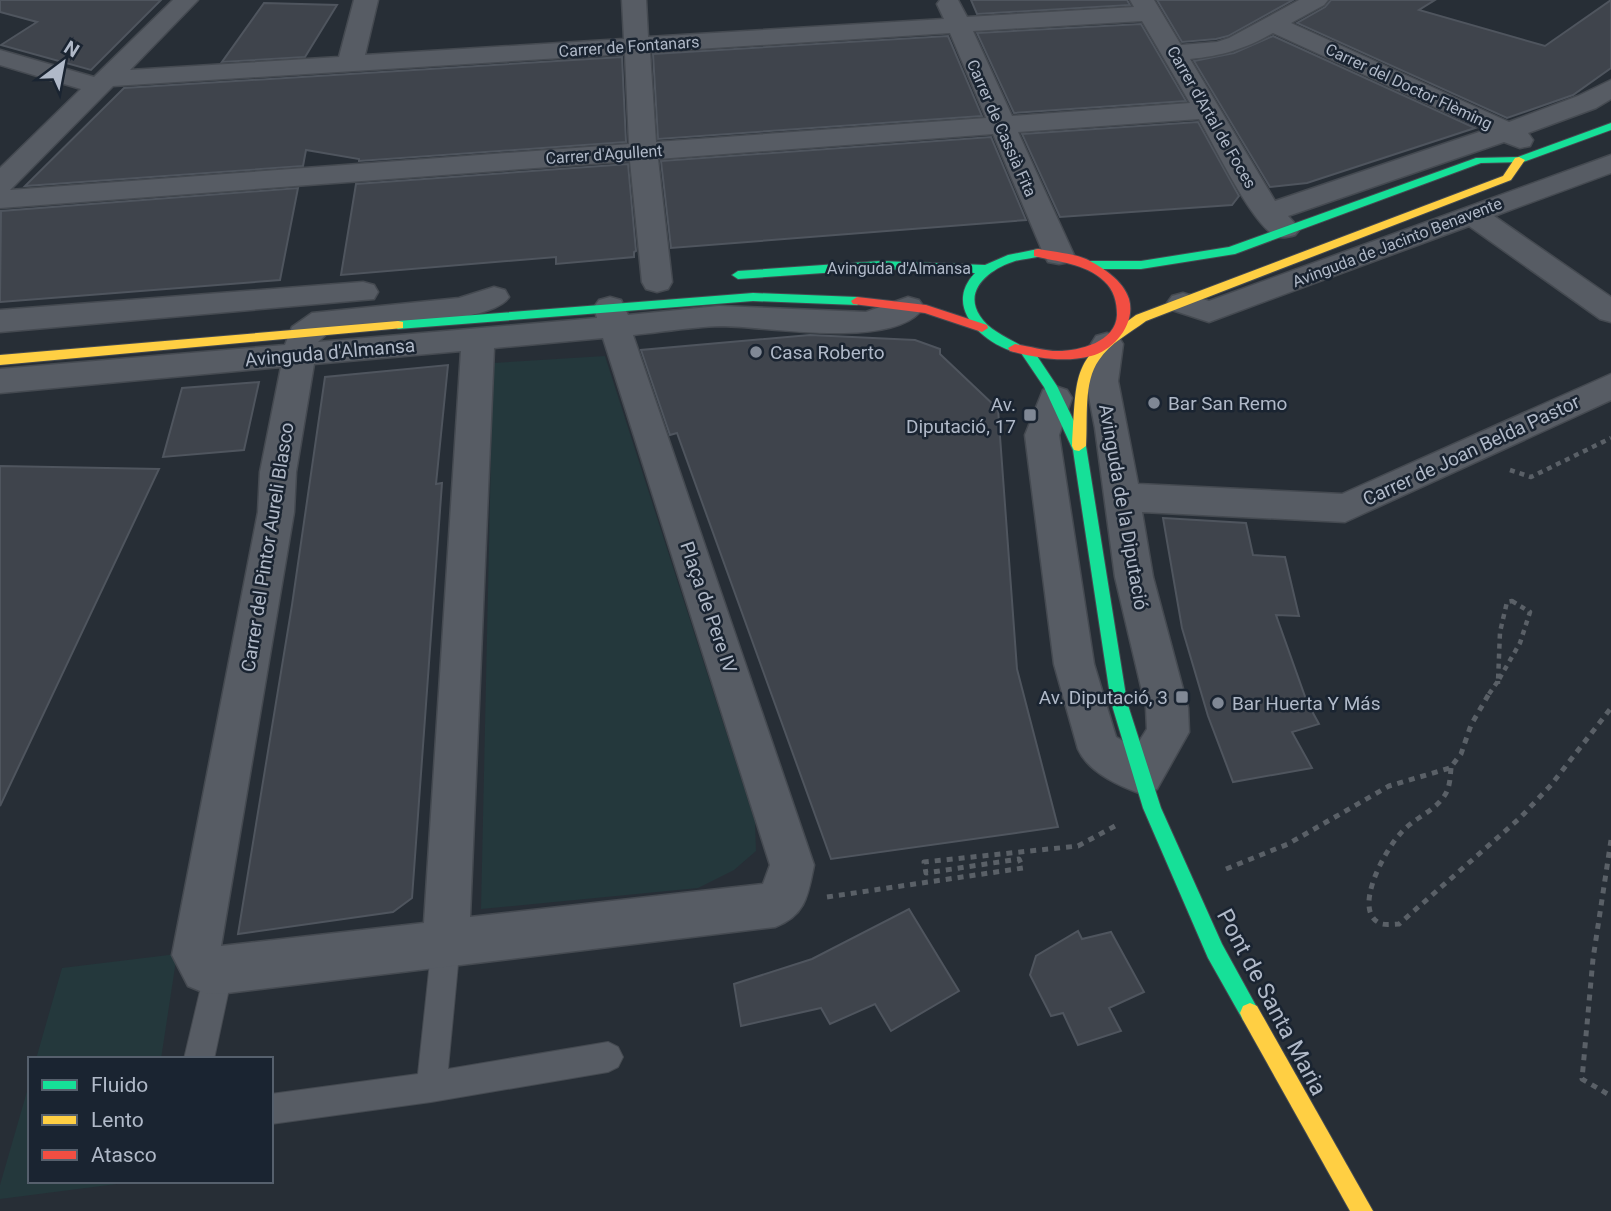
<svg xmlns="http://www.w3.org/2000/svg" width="1611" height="1211" viewBox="0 0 1611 1211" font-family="Roboto,sans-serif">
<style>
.green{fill:#24383c}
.building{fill:#3f444c;stroke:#4f555e;stroke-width:2}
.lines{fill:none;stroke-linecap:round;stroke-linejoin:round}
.lane-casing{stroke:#454a51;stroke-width:2}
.street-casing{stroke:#454a51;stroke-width:3}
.fast-casing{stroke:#454a51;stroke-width:2}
.slow-casing{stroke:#454a51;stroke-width:2}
.jam-casing{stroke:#454a51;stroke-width:2}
.path-far1{stroke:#5a6067;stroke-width:4.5;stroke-dasharray:5 5;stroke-linecap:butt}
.path{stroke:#5a6067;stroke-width:5;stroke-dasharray:6 6;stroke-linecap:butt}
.lane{fill:#575c64;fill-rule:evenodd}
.street{fill:#575c64;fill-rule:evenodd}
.fast{fill:#16e098;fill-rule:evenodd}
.slow{fill:#ffcf43;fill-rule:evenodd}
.jam{fill:#f24e42;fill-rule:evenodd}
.poi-dot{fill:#808895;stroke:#1a2431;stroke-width:2.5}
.labels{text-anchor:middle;stroke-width:5;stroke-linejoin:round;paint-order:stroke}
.far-street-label{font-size:16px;fill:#b0b9c8;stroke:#1a2431}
.street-label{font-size:19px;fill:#b0b9c8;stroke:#1a2431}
.poi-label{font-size:19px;fill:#b0b9c8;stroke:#1a2431;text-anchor:start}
.near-street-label{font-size:23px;fill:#b0b9c8;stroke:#1a2431}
</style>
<rect width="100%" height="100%" fill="#272e36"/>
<g class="green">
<path d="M 605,356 L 755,822 L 756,851 L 734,870 L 698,888 L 481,909 L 493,363 Z"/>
<path d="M 177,954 L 161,1059 L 36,1059 L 62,968 Z"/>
<path d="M 30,1081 L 30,1181 L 140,1181 L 0,1199 L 0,1185 Z"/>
</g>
<g class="building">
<path d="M 0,0 L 161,0 L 91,70 L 1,45 L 37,22 L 0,12 Z"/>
<path d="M 971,0 L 1127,0 L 1130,5 L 977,14 Z"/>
<path d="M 1157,0 L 1293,0 L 1228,36 L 1216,39 L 1182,42 Z"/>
<path d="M 1331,0 L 1435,0 L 1419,10 L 1545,46 L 1611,0 L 1611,68 L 1573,95 L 1507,118 L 1297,23 L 1325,7 Z"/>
<path d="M 264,3 L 337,5 L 305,57 L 222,62 Z"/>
<path d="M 1141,24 L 1186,101 L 1014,113 L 977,33 Z"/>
<path d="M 948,36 L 982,116 L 658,139 L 653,54 Z"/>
<path d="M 1273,36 L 1475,128 L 1307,183 L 1270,187 L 1194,61 L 1234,53 Z"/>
<path d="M 622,57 L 626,142 L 359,161 L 359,159 L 306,150 L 303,166 L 25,186 L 124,88 Z"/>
<path d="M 1198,122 L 1239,196 L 1232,205 L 1060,217 L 1022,134 Z"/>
<path d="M 991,137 L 1026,220 L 671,248 L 661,161 Z"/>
<path d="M 628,164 L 636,251 L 634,252 L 634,257 L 556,264 L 556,257 L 341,275 L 356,184 Z"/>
<path d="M 298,188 L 280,280 L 0,302 L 1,211 Z"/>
<path d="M 810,335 L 915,340 L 940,349 L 940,354 L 998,409 L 1017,669 L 1058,827 L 831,859 L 677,433 L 670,435 L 641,350 Z"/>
<path d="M 448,365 L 436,484 L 442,483 L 412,898 L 393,912 L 238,934 L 292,605 L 325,377 Z"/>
<path d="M 259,382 L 244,450 L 163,457 L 182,388 Z"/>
<path d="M 0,466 L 159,469 L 0,806 Z"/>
<path d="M 1163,518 L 1246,523 L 1253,555 L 1285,557 L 1299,616 L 1276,615 L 1307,702 L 1319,724 L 1292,732 L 1312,768 L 1233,782 L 1208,716 L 1182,628 Z"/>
<path d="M 909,909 L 959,991 L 891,1031 L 875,1004 L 830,1024 L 821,1008 L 741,1026 L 734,984 L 812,959 Z"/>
<path d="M 1078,931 L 1082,939 L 1111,932 L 1144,992 L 1109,1008 L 1121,1031 L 1078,1045 L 1063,1013 L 1051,1016 L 1030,975 L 1036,956 Z"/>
</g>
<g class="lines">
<defs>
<g id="lane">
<path d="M 446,929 L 456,933 L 460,943 L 448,1069 L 608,1042 L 618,1047 L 623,1057 L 618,1067 L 608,1072 L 431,1102 L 271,1124 L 271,1094 L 418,1074 L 432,943 L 436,933 Z"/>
<path d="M 219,956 L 229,960 L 233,970 L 214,1059 L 184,1059 L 205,970 L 209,960 Z"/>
</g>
<g id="street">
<path d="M 173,0 L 198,0 L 130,70 L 339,57 L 354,0 L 378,0 L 365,55 L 624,39 L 622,0 L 646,0 L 648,37 L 944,19 L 937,4 L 940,0 L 958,0 L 967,17 L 1134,7 L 1130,0 L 1154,0 L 1181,45 L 1217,42 L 1229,38 L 1299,0 L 1328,0 L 1324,5 L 1291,23 L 1509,122 L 1578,96 L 1611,80 L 1611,99 L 1596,108 L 1528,133 L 1533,140 L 1530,146 L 1520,148 L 1504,142 L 1288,216 L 1300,229 L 1295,235 C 1288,237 1281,239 1274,235 C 1249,219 1215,146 1199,119 L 1018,132 L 1074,255 L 1070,262 L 1059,264 L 1048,262 L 1044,255 L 993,134 L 658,159 L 672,282 L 668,289 L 657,292 L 646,289 L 642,282 L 630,161 L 0,208 L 0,168 L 81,89 L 0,65 L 0,50 L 94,77 ZM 1142,21 L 1190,103 L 1012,116 L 973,31 ZM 950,33 L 986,118 L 656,142 L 650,52 ZM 1273,33 L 1483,129 L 1485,130 L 1275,201 L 1190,59 C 1222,56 1245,49 1273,33 ZM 625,54 L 629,144 L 10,190 L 113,86 Z"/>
<path d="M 1611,155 L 1611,173 L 1494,216 L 1611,297 L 1611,322 L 1600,319 L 1469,226 L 1209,322 L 1172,310 L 1167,303 L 1172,296 L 1183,293 L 1209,301 Z"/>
<path d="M 363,282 L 374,285 L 378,292 L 374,299 L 0,332 L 0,310 Z"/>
<path d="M 494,287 L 505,290 L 509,297 C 493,324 365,327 331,330 L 318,342 L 597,318 L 594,307 L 599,300 L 610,297 L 621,300 L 628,315 L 719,306 L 866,312 L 908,297 L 919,300 L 924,307 C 896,351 767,326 720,326 C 691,327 662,332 633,335 L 814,865 C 808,895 806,915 775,927 L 219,994 L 205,993 L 188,986 L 172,955 L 258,512 L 260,472 L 281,367 L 0,393 L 0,369 L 285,345 L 292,327 L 312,313 L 459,298 ZM 603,338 L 770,865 L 763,884 L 470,917 L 494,348 ZM 461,351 L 424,923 L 221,946 L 294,512 L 296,472 L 314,364 Z"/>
<path d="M 1107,333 L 1118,336 L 1123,344 L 1118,381 L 1138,484 L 1342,494 L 1611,374 L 1611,400 L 1345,522 L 1142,512 L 1153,577 L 1188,708 L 1189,732 L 1157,789 L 1142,794 C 1119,786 1088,772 1078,749 L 1054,664 L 1025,435 L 1043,390 L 1055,386 L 1067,390 L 1072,398 L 1059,435 L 1094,664 L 1116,737 L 1135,748 L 1147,729 L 1146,708 L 1115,577 L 1095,428 L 1086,381 L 1091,344 L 1096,336 Z"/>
</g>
<g id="fast">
<path d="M 1611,123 L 1611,130 L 1523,162 L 1481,163 L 1235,254 L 1141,269 L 1089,269 L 1083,265 L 1089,261 L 1141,261 L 1229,247 L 1476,158 L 1518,157 Z"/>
<path d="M 1038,249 L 1042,250 L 1042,256 C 1033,258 1024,259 1015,261 C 992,268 962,289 980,316 C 989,330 1006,337 1020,345 L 1022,348 L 1015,352 C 981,342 943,306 975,273 L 881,269 L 738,279 L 732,275 L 738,271 L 881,261 L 985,265 L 1008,255 Z"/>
<path d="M 753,293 L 857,297 L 863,301 L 857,305 L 753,301 L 398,329 L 392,325 L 398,321 Z"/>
<path d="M 1028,348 L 1033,350 L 1057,386 L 1086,446 L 1127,702 L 1161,808 L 1222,944 L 1260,1013 L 1257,1020 L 1250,1023 L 1243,1020 L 1208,958 L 1143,808 L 1111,702 L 1073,450 L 1044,387 L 1021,353 Z"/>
</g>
<g id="slow">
<path d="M 1519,157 L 1525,160 L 1511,180 L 1146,321 C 1130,333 1110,343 1099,360 C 1083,382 1088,419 1086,446 L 1079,451 L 1074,450 L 1072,446 C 1077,370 1071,361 1136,315 L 1503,176 L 1515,158 Z"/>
<path d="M 398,321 L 403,322 L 403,328 L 0,365 L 0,355 Z"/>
<path d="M 1250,1003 L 1257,1006 L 1373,1211 L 1350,1211 L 1243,1020 L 1240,1013 L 1243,1006 Z"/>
</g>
<g id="jam">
<path d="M 1038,249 C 1053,252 1072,253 1086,259 C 1102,267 1123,280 1129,299 C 1136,324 1114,350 1091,356 C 1064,363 1036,358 1010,351 L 1008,348 L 1015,344 C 1029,346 1044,351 1058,351 C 1079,351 1116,342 1117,315 C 1117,302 1114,290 1104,281 C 1085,263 1057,262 1034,256 L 1034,250 Z"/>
<path d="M 857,297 L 926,305 L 987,325 L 988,328 L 982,332 L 925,313 L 853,304 L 851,301 Z"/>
</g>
</defs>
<use href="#lane" class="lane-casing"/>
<use href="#street" class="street-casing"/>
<use href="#fast" class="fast-casing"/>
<use href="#slow" class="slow-casing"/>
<use href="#jam" class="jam-casing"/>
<g class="path-far1">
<path d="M 1510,470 L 1531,477 L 1611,438"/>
<path d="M 1512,601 L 1530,612 L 1520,643 L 1498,681 L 1500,632 L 1507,602 Z"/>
<path d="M 1498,681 L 1498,684"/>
<path d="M 1489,694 L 1498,681"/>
</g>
<g class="path">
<path d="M 1451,768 C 1450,779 1450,790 1442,799 C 1431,813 1411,820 1400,834 C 1385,850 1350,913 1382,924 C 1387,925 1395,924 1399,924 L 1520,818 L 1551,785 L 1611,708"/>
<path d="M 1611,840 L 1593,959 L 1582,1079 L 1611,1096"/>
<path d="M 1226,869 L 1288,844 L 1389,786 L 1450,768 L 1461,754 L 1471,725 L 1490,692"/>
<path d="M 827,897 L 1023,868 L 1019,859 L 926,873 L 924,862 L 1078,846 L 1115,826"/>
</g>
<use href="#lane" class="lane"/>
<use href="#street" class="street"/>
<use href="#fast" class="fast"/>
<use href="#slow" class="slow"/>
<use href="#jam" class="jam"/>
</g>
<g class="poi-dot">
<circle cx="756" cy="352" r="7"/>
<circle cx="1154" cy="403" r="7"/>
<rect x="1023" y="408" width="14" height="14" rx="3.5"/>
<rect x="1175" y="690" width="14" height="14" rx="3.5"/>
<circle cx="1218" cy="703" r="7"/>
</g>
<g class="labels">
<g class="far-street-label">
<text transform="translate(629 46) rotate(-4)" y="6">Carrer de Fontanars</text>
<text transform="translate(1409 86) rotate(25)" y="6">Carrer del Doctor Flèming</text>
<text transform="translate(1212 117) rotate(60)" y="6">Carrer d'Artal de Foces</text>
<text transform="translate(1002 128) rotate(66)" y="6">Carrer de Cassià Fita</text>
<text transform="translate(604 154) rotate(-4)" y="6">Carrer d'Agullent</text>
<text transform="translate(1397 242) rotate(-21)" y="6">Avinguda de Jacinto Benavente</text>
<text x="899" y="274">Avinguda d'Almansa</text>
</g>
<g class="street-label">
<text transform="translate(330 352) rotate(-5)" y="7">Avinguda d'Almansa</text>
<text transform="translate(1471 450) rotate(-25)" y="7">Carrer de Joan Belda Pastor</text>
<text transform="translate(1124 507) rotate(80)" y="7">Avinguda de la Diputació</text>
<text transform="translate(267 547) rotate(-81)" y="7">Carrer del Pintor Aureli Blasco</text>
<text transform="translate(709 607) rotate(71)" y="7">Plaça de Pere IV</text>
</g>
<g class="poi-label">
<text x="770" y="359">Casa Roberto</text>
<text x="1168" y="410">Bar San Remo</text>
<text x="1016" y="411" text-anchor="end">Av.<tspan x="1016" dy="22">Diputació, 17</tspan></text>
<text x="1168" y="704" text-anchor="end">Av. Diputació, 3</text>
<text x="1232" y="710">Bar Huerta Y Más</text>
</g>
<g class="near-street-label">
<text transform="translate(1272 1002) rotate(62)" y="8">Pont de Santa Maria</text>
</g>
</g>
<rect x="28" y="1057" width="245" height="126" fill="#1a2431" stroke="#56606d" stroke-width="2"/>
<rect x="42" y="1080" width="35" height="10" fill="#16e098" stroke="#56606d" stroke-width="2"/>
<text x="91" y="1092" font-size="21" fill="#b0b9c8">Fluido</text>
<rect x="42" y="1115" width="35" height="10" fill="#ffcf43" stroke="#56606d" stroke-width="2"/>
<text x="91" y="1127" font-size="21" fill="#b0b9c8">Lento</text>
<rect x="42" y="1150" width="35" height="10" fill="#f24e42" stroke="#56606d" stroke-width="2"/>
<text x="91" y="1162" font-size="21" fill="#b0b9c8">Atasco</text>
<g transform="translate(63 63) rotate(32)" stroke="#1a2431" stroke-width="5" paint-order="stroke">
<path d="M0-5L12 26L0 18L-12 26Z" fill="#b0b9c8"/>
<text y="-10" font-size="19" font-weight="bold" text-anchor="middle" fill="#b0b9c8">N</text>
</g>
</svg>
